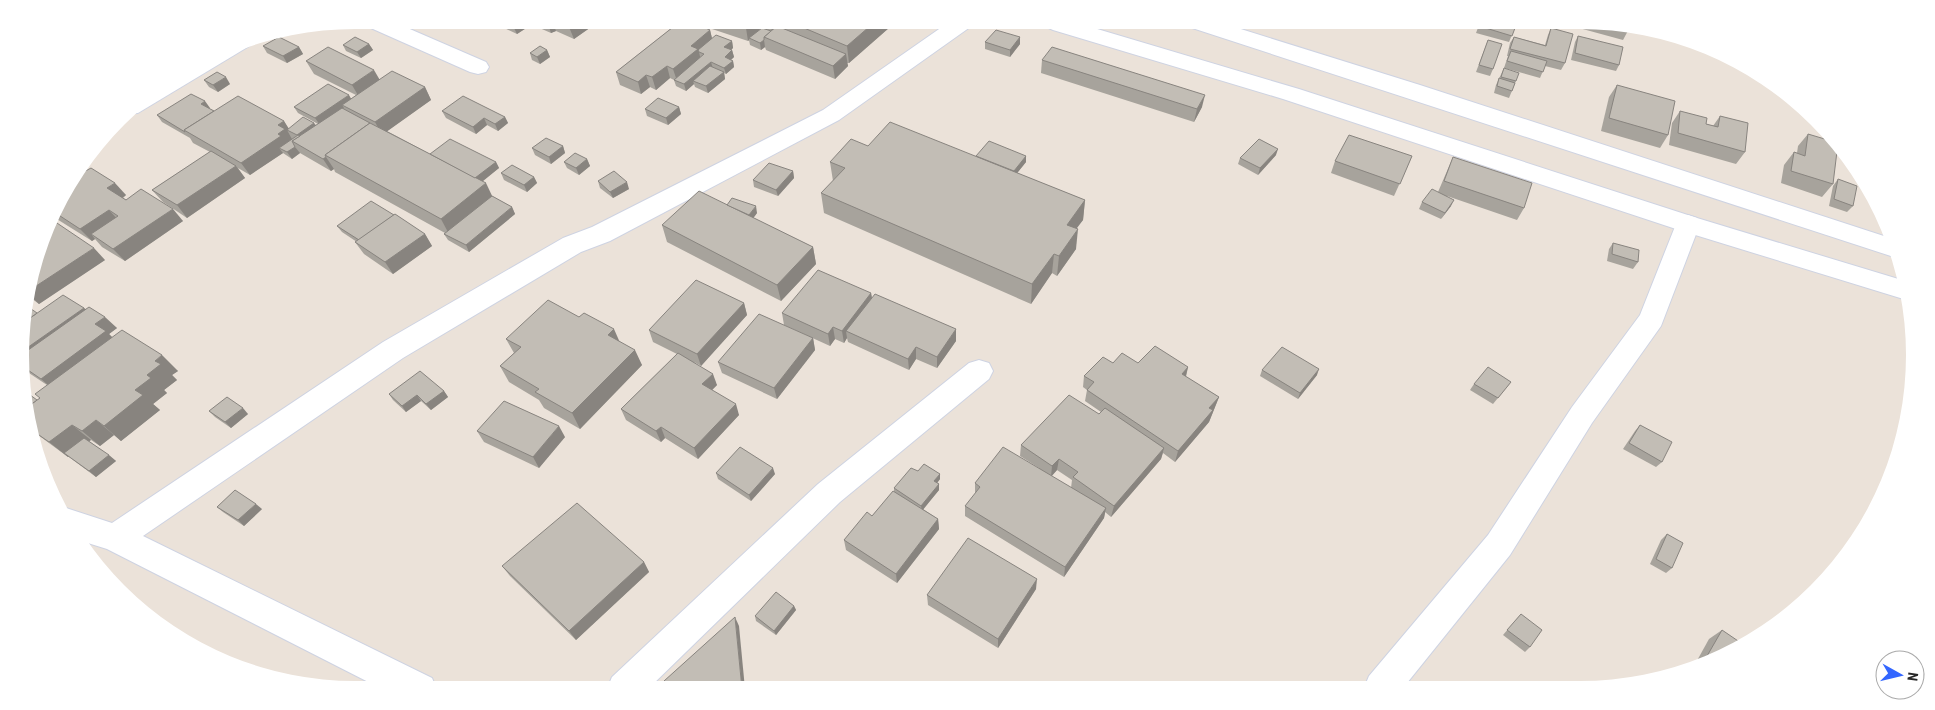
<svg xmlns="http://www.w3.org/2000/svg" width="1935" height="710" viewBox="0 0 1935 710" font-family="'Roboto Condensed',sans-serif">
<style>
.lines{fill:none;stroke-linecap:round;stroke-linejoin:round}
.minor-casing{stroke:#ced3e2;stroke-width:2}
.secondary-casing{stroke:#ced3e2;stroke-width:2}
.minor{fill:#fff;fill-rule:evenodd}
.secondary{fill:#fff;fill-rule:evenodd}
.wall{fill:#a7a39c;fill-rule:evenodd}
.shaded-wall{fill:#88847f}
.building{fill:#c2bdb5;stroke:#88847f}
</style>
<rect width="100%" height="100%" fill="#ebe2d9"/>
<g class="lines">
<defs>
<g id="minor">
<path d="M 360,20 L 389,20 L 486,62 L 489,67 L 486,72 L 478,74 L 470,72 L 364,25 Z"/>
<path d="M 952,20 L 977,20 L 973,25 L 839,120 L 610,241 L 581,252 L 403,358 L 143,536 L 432,678 L 437,690 L 384,690 L 107,549 L 75,539 L 60,510 L 66,508 L 112,523 L 383,342 L 563,238 L 592,227 L 823,110 Z"/>
<path d="M 252,37 L 254,40 L 251,45 L 138,113 L 125,114 L 134,103 L 188,65 Z"/>
<path d="M 1688,215 L 1697,218 L 1700,224 L 1661,326 L 1592,423 L 1510,555 L 1403,688 L 1364,688 L 1369,676 L 1488,535 L 1572,407 L 1640,315 L 1676,224 L 1679,218 Z"/>
<path d="M 979,360 L 989,363 L 993,371 L 989,379 L 840,502 L 648,689 L 607,689 L 612,677 L 818,484 L 969,363 Z"/>
</g>
<g id="secondary">
<path d="M 1038,20 L 1067,20 L 1299,89 L 1697,218 L 1905,281 L 1910,301 L 1679,230 L 1283,99 L 1053,30 L 1042,25 Z"/>
<path d="M 1179,20 L 1212,20 L 1420,85 L 1893,239 L 1900,259 L 1183,25 Z"/>
</g>
</defs>
<use href="#minor" class="minor-casing"/>
<use href="#secondary" class="secondary-casing"/>
<use href="#minor" class="minor"/>
<use href="#secondary" class="secondary"/>
</g>
<g class="wall">
<path d="M 498,20 L 601,20 L 574,39 L 556,31 L 551,33 L 535,26 L 534,23 L 517,34 L 500,26 Z"/>
<path d="M 682,20 L 698,20 L 694,23 L 710,30 L 712,38 L 732,41 L 733,48 L 731,50 L 732,50 L 734,57 L 731,60 L 733,61 L 734,67 L 726,74 L 724,73 L 725,79 L 708,93 L 695,87 L 694,84 L 686,91 L 676,86 L 674,80 L 670,78 L 656,90 L 650,87 L 641,94 L 620,85 L 616,72 Z"/>
<path d="M 704,20 L 898,20 L 849,63 L 847,63 L 848,66 L 835,79 L 766,50 L 765,47 L 761,50 L 750,45 L 749,40 L 748,41 L 706,27 ZM 782,21 L 783,28 L 777,26 Z"/>
<path d="M 1481,20 L 1518,20 L 1509,42 L 1476,33 Z"/>
<path d="M 1558,20 L 1577,20 L 1575,24 Z"/>
<path d="M 1581,20 L 1630,27 L 1623,40 L 1579,28 Z"/>
<path d="M 1551,28 L 1565,63 L 1561,70 L 1545,66 L 1540,78 L 1504,68 L 1508,56 L 1507,56 L 1510,43 L 1514,37 L 1545,45 L 1548,35 Z"/>
<path d="M 1578,36 L 1619,65 L 1616,71 L 1571,60 L 1575,42 Z"/>
<path d="M 1020,37 L 1020,44 L 1010,57 L 985,49 L 985,42 Z"/>
<path d="M 1488,40 L 1493,69 L 1490,76 L 1476,72 Z"/>
<path d="M 369,44 L 373,50 L 361,58 L 346,51 L 343,45 Z"/>
<path d="M 263,46 L 299,47 L 303,54 L 287,63 L 267,53 Z"/>
<path d="M 547,50 L 550,57 L 540,64 L 532,60 L 530,53 Z"/>
<path d="M 1042,60 L 1202,107 L 1194,122 L 1041,73 Z"/>
<path d="M 306,61 L 379,79 L 425,87 L 431,100 L 387,131 L 430,154 L 496,162 L 499,168 L 482,181 L 492,196 L 512,207 L 515,214 L 469,252 L 448,240 L 444,234 L 445,233 L 335,172 L 334,169 L 331,171 L 300,153 L 292,159 L 283,153 L 250,175 L 238,168 L 245,178 L 187,218 L 163,202 L 152,190 L 210,152 L 193,143 L 190,138 L 162,122 L 157,115 L 210,108 L 209,108 L 214,111 L 284,121 L 288,129 L 314,123 L 316,125 L 318,124 L 298,113 L 294,107 L 351,99 L 356,95 L 314,74 Z"/>
<path d="M 1504,68 L 1516,81 L 1509,98 L 1494,93 L 1496,85 Z"/>
<path d="M 204,80 L 230,84 L 218,92 L 209,87 Z"/>
<path d="M 1617,85 L 1668,135 L 1660,148 L 1601,131 L 1609,97 Z"/>
<path d="M 679,107 L 681,114 L 668,125 L 647,116 L 645,109 Z"/>
<path d="M 442,111 L 505,117 L 508,123 L 498,131 L 487,125 L 476,134 L 446,118 Z"/>
<path d="M 1680,111 L 1706,124 L 1713,126 L 1720,116 L 1745,152 L 1736,164 L 1669,145 L 1672,123 Z"/>
<path d="M 1808,134 L 1833,184 L 1822,197 L 1781,183 L 1784,165 L 1794,152 L 1797,153 L 1798,146 Z"/>
<path d="M 563,146 L 565,153 L 551,164 L 535,155 L 532,148 Z"/>
<path d="M 868,146 L 976,156 L 1026,156 L 1026,162 L 1017,173 L 1085,200 L 1083,220 L 1076,228 L 1076,249 L 1057,276 L 1052,273 L 1031,304 L 824,213 L 821,193 L 833,181 L 830,162 Z"/>
<path d="M 1276,155 L 1258,175 L 1238,164 L 1240,158 Z"/>
<path d="M 1412,156 L 1394,196 L 1331,173 L 1335,161 Z"/>
<path d="M 1453,157 L 1524,208 L 1517,220 L 1447,196 L 1451,206 L 1441,219 L 1419,209 L 1422,202 L 1438,192 Z"/>
<path d="M 587,159 L 590,166 L 579,175 L 567,168 L 564,162 Z"/>
<path d="M 793,171 L 794,178 L 778,196 L 754,187 L 753,180 Z"/>
<path d="M 82,173 L 126,195 L 123,198 L 126,200 L 183,221 L 125,261 L 102,247 L 95,239 L 92,241 L 52,216 L 65,188 Z"/>
<path d="M 501,173 L 534,177 L 537,183 L 527,192 L 504,180 Z"/>
<path d="M 1838,179 L 1853,206 L 1847,212 L 1829,206 L 1833,186 Z"/>
<path d="M 598,181 L 629,189 L 613,198 L 600,188 Z"/>
<path d="M 727,205 L 757,213 L 753,218 L 813,247 L 816,264 L 781,301 L 667,242 L 662,225 Z"/>
<path d="M 337,226 L 425,234 L 432,246 L 393,274 L 364,254 L 355,242 L 357,242 L 342,232 Z"/>
<path d="M 1613,243 L 1638,262 L 1633,269 L 1607,261 L 1609,249 Z"/>
<path d="M 38,248 L 105,260 L 39,304 L 27,295 Z"/>
<path d="M 871,293 L 872,298 L 956,341 L 937,368 L 916,359 L 909,370 L 848,342 L 847,338 L 844,343 L 835,339 L 830,346 L 784,325 L 782,313 Z"/>
<path d="M 744,303 L 747,315 L 701,366 L 694,362 L 717,385 L 712,390 L 739,415 L 698,459 L 665,438 L 661,442 L 626,420 L 621,409 L 677,354 L 653,342 L 649,330 Z"/>
<path d="M 84,308 L 117,328 L 109,334 L 112,337 L 178,371 L 172,375 L 177,380 L 164,390 L 167,393 L 153,404 L 160,410 L 121,441 L 114,435 L 100,446 L 91,440 L 89,441 L 116,461 L 96,477 L 69,457 L 68,457 L 34,432 L 31,434 L 26,421 L 37,400 L 40,398 L 47,385 L 26,371 L 25,371 L 23,311 L 37,313 Z"/>
<path d="M 813,338 L 815,350 L 777,399 L 722,373 L 718,362 Z"/>
<path d="M 506,339 L 619,341 L 642,365 L 580,429 L 544,408 L 539,400 L 509,382 L 500,366 L 514,353 Z"/>
<path d="M 1113,363 L 1138,363 L 1188,367 L 1186,377 L 1219,397 L 1209,422 L 1175,462 L 1163,453 L 1161,459 L 1111,517 L 1105,512 L 1104,518 L 1064,577 L 965,516 L 965,506 L 975,494 L 975,483 L 1039,468 L 1020,456 L 1021,445 L 1099,414 L 1101,412 L 1085,401 L 1087,390 L 1083,387 L 1084,376 ZM 1057,470 L 1072,480 L 1071,488 L 1051,476 Z"/>
<path d="M 1262,370 L 1317,375 L 1298,399 L 1260,376 Z"/>
<path d="M 1511,382 L 1493,404 L 1470,390 L 1474,384 Z"/>
<path d="M 444,391 L 448,397 L 431,410 L 421,401 L 406,412 L 393,400 L 389,394 Z"/>
<path d="M 209,411 L 248,414 L 231,428 L 215,417 Z"/>
<path d="M 1640,425 L 1662,462 L 1656,467 L 1623,449 L 1635,431 Z"/>
<path d="M 477,431 L 565,437 L 539,468 L 484,442 Z"/>
<path d="M 918,471 L 940,474 L 940,479 L 937,483 L 939,484 L 939,490 L 923,509 L 938,519 L 939,529 L 897,583 L 846,550 L 844,540 L 872,516 L 894,491 L 894,488 Z"/>
<path d="M 716,473 L 775,474 L 751,501 L 718,479 Z"/>
<path d="M 217,507 L 262,509 L 244,526 L 223,512 Z"/>
<path d="M 1667,534 L 1672,568 L 1666,573 L 1650,564 L 1661,540 Z"/>
<path d="M 644,562 L 649,572 L 576,640 L 510,576 L 502,566 Z"/>
<path d="M 1036,589 L 998,648 L 928,605 L 927,595 Z"/>
<path d="M 794,606 L 796,610 L 776,635 L 756,621 L 755,616 Z"/>
<path d="M 1521,614 L 1530,647 L 1525,652 L 1503,635 Z"/>
<path d="M 1722,630 L 1728,656 L 1694,666 L 1709,639 Z"/>
</g>
<g class="shaded-wall">
<path d="M 525,20 L 533,20 L 534,23 L 517,34 L 514,28 Z"/>
<path d="M 548,20 L 552,20 L 556,31 L 551,33 L 547,21 Z"/>
<path d="M 579,20 L 601,20 L 574,39 L 569,27 Z"/>
<path d="M 693,20 L 698,20 L 694,24 Z"/>
<path d="M 754,20 L 760,20 L 761,28 L 750,39 L 749,38 L 749,40 L 748,41 L 746,28 Z"/>
<path d="M 770,20 L 782,20 L 782,21 L 772,32 Z"/>
<path d="M 877,20 L 898,20 L 849,63 L 847,46 Z"/>
<path d="M 710,30 L 713,43 L 699,52 L 701,61 L 677,81 L 673,69 L 691,46 Z"/>
<path d="M 1020,37 L 1020,44 L 1010,57 L 1010,50 Z"/>
<path d="M 764,40 L 765,47 L 761,50 L 760,43 Z"/>
<path d="M 732,41 L 733,48 L 726,54 L 724,47 Z"/>
<path d="M 369,44 L 373,50 L 361,58 L 357,52 Z"/>
<path d="M 299,47 L 303,54 L 287,63 L 283,56 Z"/>
<path d="M 547,50 L 550,57 L 540,64 L 537,57 Z"/>
<path d="M 732,50 L 734,57 L 726,64 L 725,57 Z"/>
<path d="M 846,54 L 848,66 L 835,79 L 833,66 Z"/>
<path d="M 733,61 L 734,67 L 726,74 L 724,68 Z"/>
<path d="M 711,62 L 713,69 L 693,81 L 694,84 L 686,91 L 684,84 Z"/>
<path d="M 667,66 L 670,78 L 656,90 L 652,77 Z"/>
<path d="M 374,70 L 381,82 L 359,97 L 352,85 Z"/>
<path d="M 724,72 L 725,79 L 708,93 L 706,86 Z"/>
<path d="M 646,75 L 650,87 L 641,94 L 638,82 Z"/>
<path d="M 226,77 L 230,84 L 218,92 L 213,85 Z"/>
<path d="M 425,87 L 431,100 L 382,135 L 375,122 Z"/>
<path d="M 349,95 L 353,102 L 342,105 L 344,108 L 320,125 L 315,118 Z"/>
<path d="M 1205,95 L 1202,107 L 1194,122 L 1197,109 Z"/>
<path d="M 205,101 L 210,108 L 206,111 L 201,104 Z"/>
<path d="M 679,107 L 681,114 L 668,125 L 666,118 Z"/>
<path d="M 505,117 L 508,123 L 498,131 L 495,124 Z"/>
<path d="M 484,118 L 487,125 L 476,134 L 473,127 Z"/>
<path d="M 284,121 L 291,132 L 287,130 L 293,141 L 279,148 L 283,153 L 250,175 L 241,163 L 278,134 L 278,125 Z"/>
<path d="M 314,123 L 318,130 L 301,142 L 297,135 Z"/>
<path d="M 563,146 L 565,153 L 551,164 L 549,157 Z"/>
<path d="M 295,147 L 300,153 L 292,159 L 287,152 Z"/>
<path d="M 1278,149 L 1276,155 L 1258,175 L 1260,168 Z"/>
<path d="M 1026,156 L 1026,162 L 1006,187 L 1006,181 Z"/>
<path d="M 326,157 L 334,169 L 331,171 L 323,159 Z"/>
<path d="M 587,159 L 590,166 L 579,175 L 576,168 Z"/>
<path d="M 496,162 L 499,168 L 477,186 L 473,179 Z"/>
<path d="M 236,166 L 245,178 L 187,218 L 177,205 Z"/>
<path d="M 793,171 L 794,178 L 778,196 L 776,190 Z"/>
<path d="M 534,177 L 537,183 L 527,192 L 524,185 Z"/>
<path d="M 627,182 L 629,189 L 613,198 L 610,192 Z"/>
<path d="M 115,183 L 126,195 L 118,201 L 107,188 Z"/>
<path d="M 486,183 L 494,200 L 450,236 L 441,219 Z"/>
<path d="M 1085,200 L 1083,220 L 1065,244 L 1067,225 Z"/>
<path d="M 1454,200 L 1451,206 L 1441,219 L 1445,213 Z"/>
<path d="M 756,206 L 757,213 L 749,224 L 747,218 Z"/>
<path d="M 512,207 L 515,214 L 469,252 L 466,245 Z"/>
<path d="M 173,209 L 183,221 L 125,261 L 113,249 Z"/>
<path d="M 109,210 L 120,222 L 91,234 L 95,239 L 92,241 L 80,229 Z"/>
<path d="M 1078,229 L 1076,249 L 1057,276 L 1059,256 Z"/>
<path d="M 425,234 L 432,246 L 393,274 L 385,262 Z"/>
<path d="M 813,247 L 816,264 L 781,301 L 777,285 Z"/>
<path d="M 94,248 L 105,260 L 39,304 L 27,293 L 27,292 Z"/>
<path d="M 1054,254 L 1052,273 L 1031,304 L 1032,284 Z"/>
<path d="M 871,293 L 873,305 L 846,331 L 847,338 L 844,343 L 842,331 Z"/>
<path d="M 744,303 L 747,315 L 701,366 L 697,354 Z"/>
<path d="M 84,308 L 96,319 L 25,368 L 24,350 Z"/>
<path d="M 105,317 L 117,328 L 109,334 L 118,343 L 54,390 L 41,379 L 95,324 Z"/>
<path d="M 833,327 L 835,339 L 830,346 L 828,334 Z"/>
<path d="M 614,329 L 621,345 L 608,335 Z"/>
<path d="M 956,329 L 956,341 L 937,368 L 937,357 Z"/>
<path d="M 813,338 L 815,350 L 777,399 L 774,388 Z"/>
<path d="M 916,347 L 916,359 L 909,370 L 908,359 Z"/>
<path d="M 635,350 L 642,365 L 580,429 L 572,413 Z"/>
<path d="M 162,355 L 178,371 L 172,375 L 177,380 L 164,390 L 167,393 L 153,404 L 160,410 L 121,441 L 104,426 L 147,375 L 155,361 Z"/>
<path d="M 1188,367 L 1185,379 L 1182,374 Z"/>
<path d="M 1319,369 L 1317,375 L 1298,399 L 1300,393 Z"/>
<path d="M 713,374 L 717,385 L 706,396 L 702,384 Z"/>
<path d="M 444,391 L 448,397 L 431,410 L 426,404 Z"/>
<path d="M 417,395 L 421,401 L 406,412 L 402,406 Z"/>
<path d="M 1219,397 L 1209,422 L 1175,462 L 1178,451 L 1209,408 Z"/>
<path d="M 736,404 L 739,415 L 698,459 L 694,448 Z"/>
<path d="M 243,408 L 248,414 L 231,428 L 225,422 Z"/>
<path d="M 96,420 L 114,435 L 100,446 L 82,431 Z"/>
<path d="M 72,425 L 91,440 L 68,457 L 49,442 Z"/>
<path d="M 559,426 L 565,437 L 539,468 L 533,457 Z"/>
<path d="M 661,427 L 665,438 L 661,442 L 656,431 Z"/>
<path d="M 29,429 L 34,432 L 31,434 Z"/>
<path d="M 1164,448 L 1161,459 L 1111,517 L 1114,506 Z"/>
<path d="M 109,455 L 116,461 L 96,477 L 89,471 Z"/>
<path d="M 1059,459 L 1057,470 L 1051,477 L 1052,466 Z"/>
<path d="M 773,468 L 775,474 L 751,501 L 749,495 Z"/>
<path d="M 940,474 L 940,479 L 934,487 L 934,481 Z"/>
<path d="M 939,484 L 939,490 L 922,511 L 921,506 Z"/>
<path d="M 256,504 L 262,509 L 244,526 L 238,520 Z"/>
<path d="M 1106,508 L 1104,518 L 1064,577 L 1065,567 Z"/>
<path d="M 938,519 L 939,529 L 897,583 L 896,574 Z"/>
<path d="M 644,562 L 649,572 L 576,640 L 569,631 Z"/>
<path d="M 1037,579 L 1036,589 L 998,648 L 998,639 Z"/>
<path d="M 794,606 L 796,610 L 776,635 L 774,631 Z"/>
<path d="M 735,617 L 739,626 L 745,689 L 742,689 Z"/>
</g>
<g class="building">
<path d="M 499,20 L 525,20 L 514,28 Z"/>
<path d="M 555,20 L 579,20 L 569,27 Z"/>
<path d="M 682,20 L 687,20 L 710,30 L 691,46 L 698,49 L 673,69 L 667,66 L 652,77 L 646,75 L 638,82 L 616,72 Z"/>
<path d="M 720,20 L 754,20 L 746,28 Z"/>
<path d="M 785,20 L 877,20 L 847,46 Z"/>
<path d="M 1481,20 L 1518,20 L 1512,36 L 1479,26 Z"/>
<path d="M 777,26 L 846,54 L 833,66 L 764,37 Z"/>
<path d="M 762,28 L 771,31 L 764,37 L 764,40 L 760,43 L 749,38 Z"/>
<path d="M 1551,28 L 1573,34 L 1565,63 L 1510,49 L 1514,37 L 1546,46 Z"/>
<path d="M 996,30 L 1020,37 L 1010,50 L 985,42 Z"/>
<path d="M 716,35 L 732,41 L 724,47 L 732,50 L 725,57 L 733,61 L 724,68 L 711,62 L 684,84 L 674,80 L 704,54 L 699,52 L 698,50 Z"/>
<path d="M 1578,36 L 1623,47 L 1619,65 L 1575,53 Z"/>
<path d="M 279,37 L 299,47 L 283,56 L 263,46 Z"/>
<path d="M 355,37 L 369,44 L 357,52 L 343,45 Z"/>
<path d="M 1488,40 L 1502,44 L 1493,69 L 1479,65 Z"/>
<path d="M 540,46 L 547,50 L 537,57 L 530,53 Z"/>
<path d="M 328,47 L 374,70 L 352,85 L 306,61 Z"/>
<path d="M 1052,47 L 1205,95 L 1197,109 L 1042,60 Z"/>
<path d="M 1511,51 L 1547,61 L 1543,72 L 1507,61 Z"/>
<path d="M 710,66 L 724,72 L 706,86 L 693,81 Z"/>
<path d="M 1504,68 L 1519,73 L 1516,81 L 1501,77 Z"/>
<path d="M 392,71 L 425,87 L 375,122 L 342,105 Z"/>
<path d="M 217,72 L 226,77 L 213,85 L 204,80 Z"/>
<path d="M 1499,78 L 1515,83 L 1512,91 L 1497,86 Z"/>
<path d="M 328,84 L 349,95 L 315,118 L 294,107 Z"/>
<path d="M 1617,85 L 1675,101 L 1668,135 L 1609,118 Z"/>
<path d="M 191,94 L 205,101 L 201,104 L 214,111 L 184,130 L 185,132 L 157,115 Z"/>
<path d="M 238,96 L 284,121 L 278,125 L 285,129 L 278,134 L 281,136 L 241,163 L 184,130 Z"/>
<path d="M 463,96 L 505,117 L 495,124 L 484,118 L 473,127 L 442,111 Z"/>
<path d="M 658,98 L 679,107 L 666,118 L 645,109 Z"/>
<path d="M 342,108 L 370,123 L 325,155 L 326,157 L 323,159 L 292,141 Z"/>
<path d="M 1680,111 L 1707,118 L 1706,124 L 1718,127 L 1720,116 L 1748,123 L 1745,152 L 1678,133 Z"/>
<path d="M 303,117 L 314,123 L 297,135 L 287,130 Z"/>
<path d="M 890,122 L 1085,200 L 1067,225 L 1078,229 L 1059,256 L 1054,254 L 1032,284 L 821,193 L 845,168 L 830,162 L 851,139 L 868,146 Z"/>
<path d="M 370,123 L 486,183 L 441,219 L 325,155 Z"/>
<path d="M 1808,134 L 1838,143 L 1833,184 L 1791,171 L 1794,152 L 1805,156 Z"/>
<path d="M 298,135 L 300,136 L 292,141 L 295,147 L 287,152 L 279,148 Z"/>
<path d="M 1349,135 L 1412,156 L 1400,184 L 1335,161 Z"/>
<path d="M 546,138 L 563,146 L 549,157 L 532,148 Z"/>
<path d="M 450,139 L 496,162 L 475,178 L 430,154 Z"/>
<path d="M 1259,139 L 1278,149 L 1260,168 L 1240,158 Z"/>
<path d="M 989,141 L 1026,156 L 1014,171 L 976,156 Z"/>
<path d="M 211,151 L 236,166 L 177,205 L 152,190 Z"/>
<path d="M 575,153 L 587,159 L 576,168 L 564,162 Z"/>
<path d="M 1453,157 L 1532,183 L 1524,208 L 1444,181 Z"/>
<path d="M 769,163 L 793,171 L 776,190 L 753,180 Z"/>
<path d="M 512,165 L 534,177 L 524,185 L 501,173 Z"/>
<path d="M 91,168 L 115,183 L 107,188 L 126,200 L 141,189 L 173,209 L 113,249 L 91,234 L 118,216 L 109,210 L 80,229 L 54,212 L 65,188 L 79,171 L 82,173 Z"/>
<path d="M 614,171 L 627,182 L 610,192 L 598,181 Z"/>
<path d="M 1838,179 L 1857,186 L 1853,206 L 1834,199 Z"/>
<path d="M 1432,189 L 1454,200 L 1445,213 L 1422,202 Z"/>
<path d="M 699,191 L 813,247 L 777,285 L 662,225 Z"/>
<path d="M 492,196 L 512,207 L 466,245 L 444,234 Z"/>
<path d="M 732,198 L 756,206 L 749,215 L 727,205 Z"/>
<path d="M 371,201 L 394,215 L 359,240 L 337,226 Z"/>
<path d="M 395,214 L 425,234 L 385,262 L 355,242 Z"/>
<path d="M 51,219 L 94,248 L 27,292 L 38,248 Z"/>
<path d="M 1613,243 L 1639,250 L 1638,262 L 1612,254 Z"/>
<path d="M 818,270 L 871,293 L 842,331 L 833,327 L 828,334 L 782,313 Z"/>
<path d="M 696,280 L 744,303 L 697,354 L 649,330 Z"/>
<path d="M 875,294 L 956,329 L 937,357 L 916,347 L 908,359 L 846,331 Z"/>
<path d="M 63,295 L 84,308 L 24,350 L 23,323 Z"/>
<path d="M 548,300 L 579,317 L 584,313 L 614,329 L 608,335 L 635,350 L 572,413 L 535,392 L 539,389 L 500,366 L 521,347 L 506,339 Z"/>
<path d="M 24,304 L 37,313 L 23,323 L 23,311 Z"/>
<path d="M 89,307 L 105,317 L 95,324 L 106,331 L 41,379 L 25,368 L 24,353 Z"/>
<path d="M 759,314 L 813,338 L 774,388 L 718,362 Z"/>
<path d="M 122,330 L 162,355 L 155,361 L 161,364 L 147,375 L 151,378 L 135,390 L 143,395 L 104,426 L 96,420 L 82,431 L 72,425 L 49,442 L 29,428 L 26,421 L 26,408 L 40,398 L 35,394 Z"/>
<path d="M 1155,346 L 1188,367 L 1182,374 L 1219,397 L 1209,408 L 1213,410 L 1178,451 L 1087,390 L 1094,382 L 1084,376 L 1103,357 L 1113,363 L 1122,353 L 1138,363 Z"/>
<path d="M 1282,347 L 1319,369 L 1300,393 L 1262,370 Z"/>
<path d="M 678,353 L 713,374 L 702,384 L 736,404 L 694,448 L 661,427 L 656,431 L 621,409 Z"/>
<path d="M 1488,367 L 1511,382 L 1498,398 L 1474,384 Z"/>
<path d="M 420,371 L 444,391 L 426,404 L 417,395 L 402,406 L 389,394 Z"/>
<path d="M 26,392 L 37,400 L 26,408 Z"/>
<path d="M 1069,395 L 1099,414 L 1105,408 L 1164,448 L 1114,506 L 1073,477 L 1078,472 L 1059,459 L 1052,466 L 1021,445 Z"/>
<path d="M 227,397 L 243,408 L 225,422 L 209,411 Z"/>
<path d="M 504,401 L 559,426 L 533,457 L 477,431 Z"/>
<path d="M 1640,425 L 1672,442 L 1662,462 L 1629,443 Z"/>
<path d="M 84,438 L 109,455 L 89,471 L 64,453 Z"/>
<path d="M 740,447 L 773,468 L 749,495 L 716,473 Z"/>
<path d="M 1003,447 L 1106,508 L 1065,567 L 965,506 L 980,487 L 975,483 Z"/>
<path d="M 924,464 L 940,474 L 934,481 L 939,484 L 921,506 L 894,488 L 911,468 L 918,471 Z"/>
<path d="M 235,490 L 256,504 L 238,520 L 217,507 Z"/>
<path d="M 893,491 L 938,519 L 896,574 L 844,540 L 867,512 L 872,516 Z"/>
<path d="M 577,503 L 644,562 L 569,631 L 502,566 Z"/>
<path d="M 1667,534 L 1683,543 L 1672,568 L 1656,559 Z"/>
<path d="M 968,538 L 1037,579 L 998,639 L 927,595 Z"/>
<path d="M 776,592 L 794,606 L 774,631 L 755,616 Z"/>
<path d="M 1521,614 L 1542,630 L 1530,647 L 1507,630 Z"/>
<path d="M 735,617 L 742,689 L 668,689 L 664,681 Z"/>
<path d="M 1722,630 L 1744,645 L 1728,656 L 1703,663 Z"/>
</g>
<path d="M0 0H1935V710H0ZM355 29H1580A326 326 0 0 1 1906 355V355A326 326 0 0 1 1580 681H355A326 326 0 0 1 29 355V355A326 326 0 0 1 355 29Z" fill="#fff" fill-rule="evenodd"/>
<g transform="translate(1900 675) rotate(98)"><circle r="24" fill="#ffffff" stroke="#a9a9a9"/>
<path d="M0-4L9 19L0 12L-9 19Z" fill="#3366ff"/>
<text y="-8" font-size="14" font-weight="bold" text-anchor="middle" fill="#282828">N</text>
</g>
</svg>
